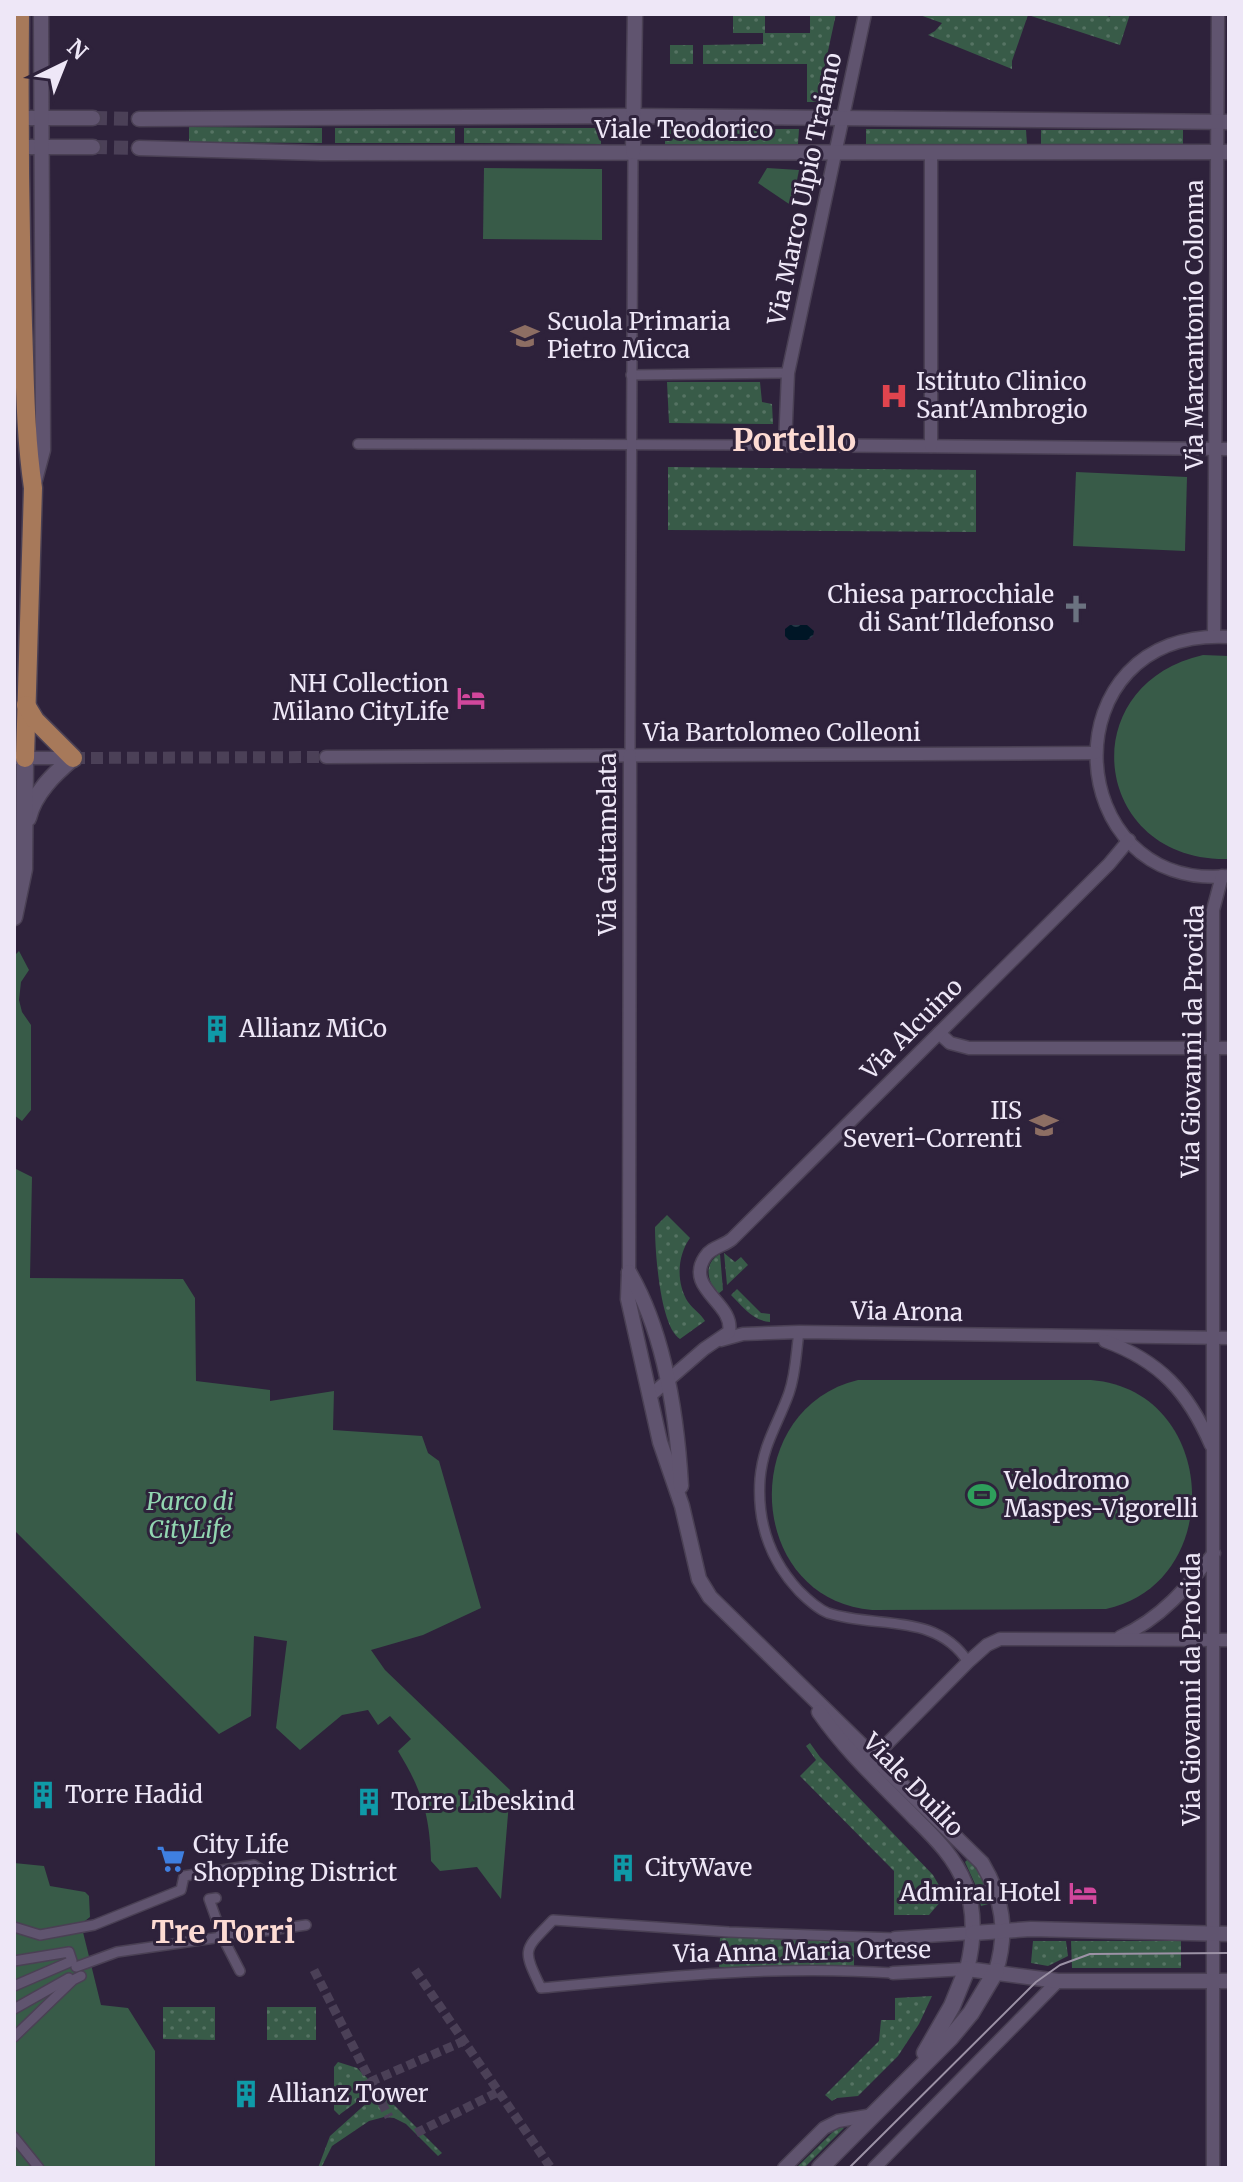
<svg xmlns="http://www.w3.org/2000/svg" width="1243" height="2182" viewBox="0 0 1243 2182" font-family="Merriweather,serif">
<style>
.grass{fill:url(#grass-dots)}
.green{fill:#385b48}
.water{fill:url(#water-ripples)}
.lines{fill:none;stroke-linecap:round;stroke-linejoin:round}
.pedestrian-tunnel{stroke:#4b4057;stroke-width:9;stroke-dasharray:9 4.5;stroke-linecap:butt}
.minor-tunnel{stroke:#4b4057;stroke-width:12;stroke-dasharray:12 6;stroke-linecap:butt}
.tertiary-tunnel{stroke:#4b4057;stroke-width:14;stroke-dasharray:14 7;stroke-linecap:butt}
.pedestrian-casing{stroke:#4a4054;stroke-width:12}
.minor-casing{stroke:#4a4054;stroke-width:15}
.tertiary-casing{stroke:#4a4054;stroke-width:17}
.secondary-casing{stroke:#4a4054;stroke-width:19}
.primary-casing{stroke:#4a4054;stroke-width:21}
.pedestrian{stroke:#60546f;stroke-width:9}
.minor{stroke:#60546f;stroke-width:12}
.tertiary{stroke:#60546f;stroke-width:14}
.secondary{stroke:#60546f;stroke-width:16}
.primary{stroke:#a7795a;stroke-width:18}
.tram{stroke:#9c92a6;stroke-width:2}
.labels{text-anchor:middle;stroke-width:6;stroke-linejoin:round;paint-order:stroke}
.street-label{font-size:24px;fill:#eee7f7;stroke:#2e223b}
.poi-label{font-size:24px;fill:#eee7f7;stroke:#2e223b;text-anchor:start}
.park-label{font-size:24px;font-style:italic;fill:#92d6b1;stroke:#2e223b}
.district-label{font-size:32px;font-weight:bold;fill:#fddbd3;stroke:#2e223b}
</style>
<defs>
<pattern id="grass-dots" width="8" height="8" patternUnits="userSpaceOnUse" patternTransform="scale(2)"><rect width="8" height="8" fill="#385b48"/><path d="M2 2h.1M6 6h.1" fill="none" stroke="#557363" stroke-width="1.8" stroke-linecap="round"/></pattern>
<pattern id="water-ripples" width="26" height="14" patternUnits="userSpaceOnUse" patternTransform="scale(2)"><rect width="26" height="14" fill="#001626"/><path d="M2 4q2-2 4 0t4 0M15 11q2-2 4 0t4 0" fill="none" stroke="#263846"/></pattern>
</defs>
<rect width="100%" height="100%" fill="#2e223b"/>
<g class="grass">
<path d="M 733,14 L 765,14 L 765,33 L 810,33 L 810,14 L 836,14 L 817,102 L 807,102 L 807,64 L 703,64 L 703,45 L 763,44 L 763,33 L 733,33 Z"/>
<path d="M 917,14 L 1101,14 L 1110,17 L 1111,14 L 1130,14 L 1120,45 L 1028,15 L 1012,61 L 1012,69 L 928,35 L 935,31 L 942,23 Z"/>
<rect x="670" y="45" width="23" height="19"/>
<path d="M 189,127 L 322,128 L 322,143 L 189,142 Z"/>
<rect x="335" y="128" width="120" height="15"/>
<path d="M 464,128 L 601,128 L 601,144 L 464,143 Z"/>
<path d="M 665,129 L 799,129 L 798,144 L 665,144 Z"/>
<path d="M 866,129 L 1026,130 L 1027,145 L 866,144 Z"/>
<rect x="1041" y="130" width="142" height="15"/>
<path d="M 667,382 L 760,382 L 762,402 L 772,404 L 773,424 L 669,423 Z"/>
<path d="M 668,467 L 976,470 L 976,532 L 668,530 Z"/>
<path d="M 667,1215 L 690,1238 C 677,1256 676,1283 688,1302 C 693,1309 701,1314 705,1321 L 680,1339 C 660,1327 655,1251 655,1227 Z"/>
<path d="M 724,1253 L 735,1262 L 741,1257 L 748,1265 L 727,1285 Z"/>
<path d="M 720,1254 L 723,1290 L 718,1294 C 707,1281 703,1263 720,1254 Z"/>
<path d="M 737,1289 L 761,1313 L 770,1314 L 770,1322 C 753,1321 742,1306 731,1295 Z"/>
<path d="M 810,1743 L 820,1757 L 933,1875 L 940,1887 L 942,1900 L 929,1915 L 894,1915 L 894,1871 L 800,1776 L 816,1760 L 806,1746 Z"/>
<path d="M 968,1859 L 980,1874 L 992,1903 L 981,1906 L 975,1884 L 965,1862 Z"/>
<path d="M 720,1938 L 854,1938 L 854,1968 L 719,1967 Z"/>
<path d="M 1033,1941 L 1066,1941 L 1068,1956 L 1048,1966 L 1031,1963 Z"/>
<path d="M 1071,1941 L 1181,1941 L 1181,1968 L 1072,1968 Z"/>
<path d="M 932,1996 L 919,2024 L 898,2056 L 858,2096 L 837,2098 L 832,2101 L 825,2095 L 879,2041 L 881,2020 L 895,2020 L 895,1998 Z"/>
<path d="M 163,2007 L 215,2007 L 215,2040 L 163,2039 Z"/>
<rect x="267" y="2007" width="49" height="33"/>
<path d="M 338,2062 L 357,2068 L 371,2082 L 362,2098 L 339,2115 L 334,2110 L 334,2067 Z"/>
<path d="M 380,2091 L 442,2153 L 438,2156 L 406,2124 L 394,2118 L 384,2117 L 369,2121 L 332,2146 L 321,2168 L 318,2168 L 330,2136 Z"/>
<path d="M 838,2127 L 844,2128 L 804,2168 L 796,2168 Z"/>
</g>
<g class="green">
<path d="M 484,168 L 602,169 L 602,240 L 483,239 Z"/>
<path d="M 767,168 L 799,170 L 792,206 L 758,183 Z"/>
<path d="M 1076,472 L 1187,477 L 1185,551 L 1073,546 Z"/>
<path d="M 1203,655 L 1229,656 L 1229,859 L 1227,859 C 1092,861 1071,685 1203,655 Z"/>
<path d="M 19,951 L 29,970 L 21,982 L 19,1000 L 22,1012 L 31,1025 L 31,1110 L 22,1121 L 14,1115 L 14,956 Z"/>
<path d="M 14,1168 L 32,1177 L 30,1278 L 183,1279 L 195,1298 L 196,1381 L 270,1390 L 270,1401 L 334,1391 L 333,1430 L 422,1436 L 428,1453 L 439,1461 L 481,1608 L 423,1635 L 371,1650 L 385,1670 L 510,1790 L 501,1899 L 477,1867 L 440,1871 L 431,1861 C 430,1816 422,1790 398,1751 L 411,1739 L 390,1716 L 378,1725 L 368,1710 L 342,1715 L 300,1750 L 276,1728 L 287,1641 L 254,1636 L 251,1716 L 219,1734 L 14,1530 Z"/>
<path d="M 858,1380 L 1091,1380 C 1219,1390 1227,1583 1106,1609 L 872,1610 C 745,1599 737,1409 858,1380 Z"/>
<path d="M 14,1863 L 44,1866 L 50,1886 L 85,1892 L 89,1896 L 90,1917 L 81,1924 L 101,2005 L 128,2008 L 155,2051 L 155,2168 L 14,2168 Z"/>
</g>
<path class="water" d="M 790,625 L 807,625 L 814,631 L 813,636 L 807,640 L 789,640 L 785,636 L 785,629 Z"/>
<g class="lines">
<g class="pedestrian-tunnel">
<path d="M 314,1970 L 389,2117"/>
<path d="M 415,1970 L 551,2168"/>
<path d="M 370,2082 L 464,2041"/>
<path d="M 416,2133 L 498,2092"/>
</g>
<path class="minor-tunnel" d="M 73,758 L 326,757"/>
<g class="tertiary-tunnel">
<path d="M 93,118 L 139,119"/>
<path d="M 93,147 L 139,148"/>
</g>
<defs>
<g id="pedestrian">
<path d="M 631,375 L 788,373"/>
<path d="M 358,444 L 785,445"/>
<path d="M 630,755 L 633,152"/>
<path d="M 799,1332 C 796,1352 796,1373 789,1393 C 778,1424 763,1444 760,1479 C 757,1522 770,1560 799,1591 C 807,1599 818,1609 828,1613 C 877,1629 936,1612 968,1662"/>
<path d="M 216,1898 L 209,1899 L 223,1938 L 240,1971"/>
<path d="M 14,1927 L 40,1935 L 94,1925 L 181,1890 L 184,1876 L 254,1865 L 270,1875"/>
<path d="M 14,1961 L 69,1952 L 72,1961 L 14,1986"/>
<path d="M 76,1967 L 117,1952 L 306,1925"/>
<path d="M 893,1973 C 775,1965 658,1977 541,1988 C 522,1948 523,1951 553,1920 L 729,1932 L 895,1938"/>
<path d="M 14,2009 L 69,1978"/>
<path d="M 14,2037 L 73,1980 L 81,1976"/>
<path d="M 14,2137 L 39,2168"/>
</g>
<g id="minor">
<path d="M 865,14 L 788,373 L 785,445 L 1229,449"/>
<path d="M 931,154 L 931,446"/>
<path d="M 1214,636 L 1218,14"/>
<path d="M 1229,637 C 1046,627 1059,893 1229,876"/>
<path d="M 326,757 L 1095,753"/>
<path d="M 14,758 L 73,758"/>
<path d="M 939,1033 L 950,1043 L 969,1048 L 1229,1048"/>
<path d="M 629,1272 L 630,755"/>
<path d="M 721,1340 L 743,1334 L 799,1332 L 1229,1338"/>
<path d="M 1105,1341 C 1160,1361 1188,1392 1211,1445"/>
<path d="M 651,1395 L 704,1349 L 729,1332 C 735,1303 684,1289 705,1257 C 711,1247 724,1246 732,1239 L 1109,864 L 1129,840"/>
<path d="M 1120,1637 C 1162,1618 1186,1588 1214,1553"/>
<path d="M 874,1757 L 968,1662 L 987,1645 L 1000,1639 L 1229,1640"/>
<path d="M 895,1938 L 973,1933"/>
<path d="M 893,1973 L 967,1969"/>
<path d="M 784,2168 L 824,2128 L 838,2121 L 873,2115"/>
<path d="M 874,2168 L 1058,1981"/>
<path d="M 1213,2168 L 1213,910 L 1222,876"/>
</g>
<g id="tertiary">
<path d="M 14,118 L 93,118"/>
<path d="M 139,119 L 635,116 L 1229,122"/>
<path d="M 14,147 L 93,147"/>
<path d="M 139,148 L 321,153 L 1229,152"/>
<path d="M 633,152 L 635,14"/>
<path d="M 35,480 L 43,450 L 41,14"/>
<path d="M 629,1272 L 628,1299 L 660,1442 L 682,1506 L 699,1579 L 710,1597 L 982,1863 C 1003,1898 1008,1932 996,1971"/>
<path d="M 629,1272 C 664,1332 677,1417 681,1486"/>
<path d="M 819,1712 C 846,1751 881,1783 914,1817 C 934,1837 955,1857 965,1884 C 976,1912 974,1941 967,1969 L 1058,1981 L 1229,1981"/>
<path d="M 973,1933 L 1031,1929 L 1229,1934"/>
</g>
<g id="secondary">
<path d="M 28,818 C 34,793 54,774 73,758"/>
<path d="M 14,917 L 24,869 L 25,758"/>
<path d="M 925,2053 L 952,2006 L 967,1969"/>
<path d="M 820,2168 L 951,2037 L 971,2013 L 996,1971"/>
</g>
<g id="primary">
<path d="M 20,14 C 19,118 20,221 23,325 C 25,379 25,434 33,488 L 25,758"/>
<path d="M 26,705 L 35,720 L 73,758"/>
</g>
</defs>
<use href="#pedestrian" class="pedestrian-casing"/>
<use href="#minor" class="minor-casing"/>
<use href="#tertiary" class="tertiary-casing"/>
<use href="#secondary" class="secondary-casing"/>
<use href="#primary" class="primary-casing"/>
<use href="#pedestrian" class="pedestrian"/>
<use href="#minor" class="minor"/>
<use href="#tertiary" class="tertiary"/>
<use href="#secondary" class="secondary"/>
<use href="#primary" class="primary"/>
<path class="tram" d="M 849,2168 L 1036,1982 L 1060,1965 L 1090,1954 L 1229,1953"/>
</g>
<defs>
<symbol id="school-bare" viewBox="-9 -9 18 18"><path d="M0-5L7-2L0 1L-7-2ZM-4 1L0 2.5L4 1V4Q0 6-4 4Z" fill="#8d6e63" stroke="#2e223b" stroke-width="2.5" paint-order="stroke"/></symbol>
<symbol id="hospital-bare" viewBox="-9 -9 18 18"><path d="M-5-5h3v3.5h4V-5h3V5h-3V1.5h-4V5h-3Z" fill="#e0444e" stroke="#2e223b" stroke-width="2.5" paint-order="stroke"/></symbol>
<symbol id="church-bare" viewBox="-9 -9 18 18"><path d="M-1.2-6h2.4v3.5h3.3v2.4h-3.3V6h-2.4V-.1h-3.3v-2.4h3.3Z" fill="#6b7280" stroke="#2e223b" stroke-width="2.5" paint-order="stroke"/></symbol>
<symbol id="hotel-bare" viewBox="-9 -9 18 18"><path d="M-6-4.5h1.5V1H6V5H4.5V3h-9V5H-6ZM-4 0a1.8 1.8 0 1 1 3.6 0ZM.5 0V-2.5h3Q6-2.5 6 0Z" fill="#d1479c" stroke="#2e223b" stroke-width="2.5" paint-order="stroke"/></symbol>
<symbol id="building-bare" viewBox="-9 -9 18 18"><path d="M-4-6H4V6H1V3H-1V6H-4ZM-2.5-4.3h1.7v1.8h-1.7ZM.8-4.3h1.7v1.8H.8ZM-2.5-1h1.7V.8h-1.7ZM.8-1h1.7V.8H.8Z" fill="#0f9aa8" stroke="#2e223b" stroke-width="2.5" paint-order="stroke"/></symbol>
<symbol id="stadium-bare" viewBox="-9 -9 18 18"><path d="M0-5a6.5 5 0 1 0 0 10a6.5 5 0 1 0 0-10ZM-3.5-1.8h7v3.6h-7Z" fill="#2e9e5b" stroke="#2e223b" stroke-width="2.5" paint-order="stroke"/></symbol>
<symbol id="supermarket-bare" viewBox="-9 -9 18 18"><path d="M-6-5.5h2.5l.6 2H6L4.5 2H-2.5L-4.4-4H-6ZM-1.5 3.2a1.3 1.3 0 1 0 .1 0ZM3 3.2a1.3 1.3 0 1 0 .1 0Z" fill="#3f7fe0" stroke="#2e223b" stroke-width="2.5" paint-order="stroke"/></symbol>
</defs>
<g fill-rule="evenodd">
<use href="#school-bare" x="505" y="316" width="40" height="40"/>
<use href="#hospital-bare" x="874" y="376" width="40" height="40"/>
<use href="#church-bare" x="1056" y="589" width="40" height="40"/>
<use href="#hotel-bare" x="451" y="678" width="40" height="40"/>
<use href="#building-bare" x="197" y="1009" width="40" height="40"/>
<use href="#school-bare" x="1024" y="1105" width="40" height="40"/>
<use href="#stadium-bare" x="962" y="1475" width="40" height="40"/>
<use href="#building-bare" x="23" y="1775" width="40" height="40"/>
<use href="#building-bare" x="349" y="1782" width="40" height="40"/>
<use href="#supermarket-bare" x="151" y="1839" width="40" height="40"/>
<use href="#building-bare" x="603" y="1848" width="40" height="40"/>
<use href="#hotel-bare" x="1063" y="1873" width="40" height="40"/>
<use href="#building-bare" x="226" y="2074" width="40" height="40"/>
</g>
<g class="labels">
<g class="street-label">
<text x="684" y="138">Viale Teodorico</text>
<text transform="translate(805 189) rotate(-78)" y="8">Via Marco Ulpio Traiano</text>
<text transform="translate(1195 325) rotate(-90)" y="8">Via Marcantonio Colonna</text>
<text x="782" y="741">Via Bartolomeo Colleoni</text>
<text transform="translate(608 844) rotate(-90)" y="8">Via Gattamelata</text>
<text transform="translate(912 1029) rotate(-45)" y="8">Via Alcuino</text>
<text transform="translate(1193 1041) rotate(-89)" y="8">Via Giovanni da Procida</text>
<text transform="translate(907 1312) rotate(1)" y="8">Via Arona</text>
<text transform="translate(1192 1689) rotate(-90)" y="8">Via Giovanni da Procida</text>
<text transform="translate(913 1785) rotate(46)" y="8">Viale Duilio</text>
<text transform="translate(802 1952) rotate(-1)" y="8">Via Anna Maria Ortese</text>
</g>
<g class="poi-label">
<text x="547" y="330">Scuola Primaria<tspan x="547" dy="28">Pietro Micca</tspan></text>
<text x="916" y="390">Istituto Clinico<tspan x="916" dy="28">Sant'Ambrogio</tspan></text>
<text x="1054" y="603" text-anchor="end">Chiesa parrocchiale<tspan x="1054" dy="28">di Sant'Ildefonso</tspan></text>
<text x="449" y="692" text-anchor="end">NH Collection<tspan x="449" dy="28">Milano CityLife</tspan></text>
<text x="239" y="1037">Allianz MiCo</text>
<text x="1022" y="1119" text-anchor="end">IIS<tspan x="1022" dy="28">Severi-Correnti</tspan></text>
<text x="1004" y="1489">Velodromo<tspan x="1004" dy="28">Maspes-Vigorelli</tspan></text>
<text x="65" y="1803">Torre Hadid</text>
<text x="391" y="1810">Torre Libeskind</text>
<text x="193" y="1853">City Life<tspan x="193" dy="28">Shopping District</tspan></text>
<text x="645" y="1876">CityWave</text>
<text x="1061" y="1901" text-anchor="end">Admiral Hotel</text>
<text x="268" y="2102">Allianz Tower</text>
</g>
<g class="park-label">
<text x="190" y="1510">Parco di<tspan x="190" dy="28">CityLife</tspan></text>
</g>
<g class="district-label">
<text x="794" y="451">Portello</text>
<text x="223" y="1943">Tre Torri</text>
</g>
</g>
<rect width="1243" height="2182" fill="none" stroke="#eee7f7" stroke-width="32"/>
<g transform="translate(64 64) rotate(43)" stroke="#2e223b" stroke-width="6" paint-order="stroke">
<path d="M0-6L14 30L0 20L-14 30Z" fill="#eee7f7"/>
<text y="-12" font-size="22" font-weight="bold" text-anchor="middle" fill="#eee7f7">N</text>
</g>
</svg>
